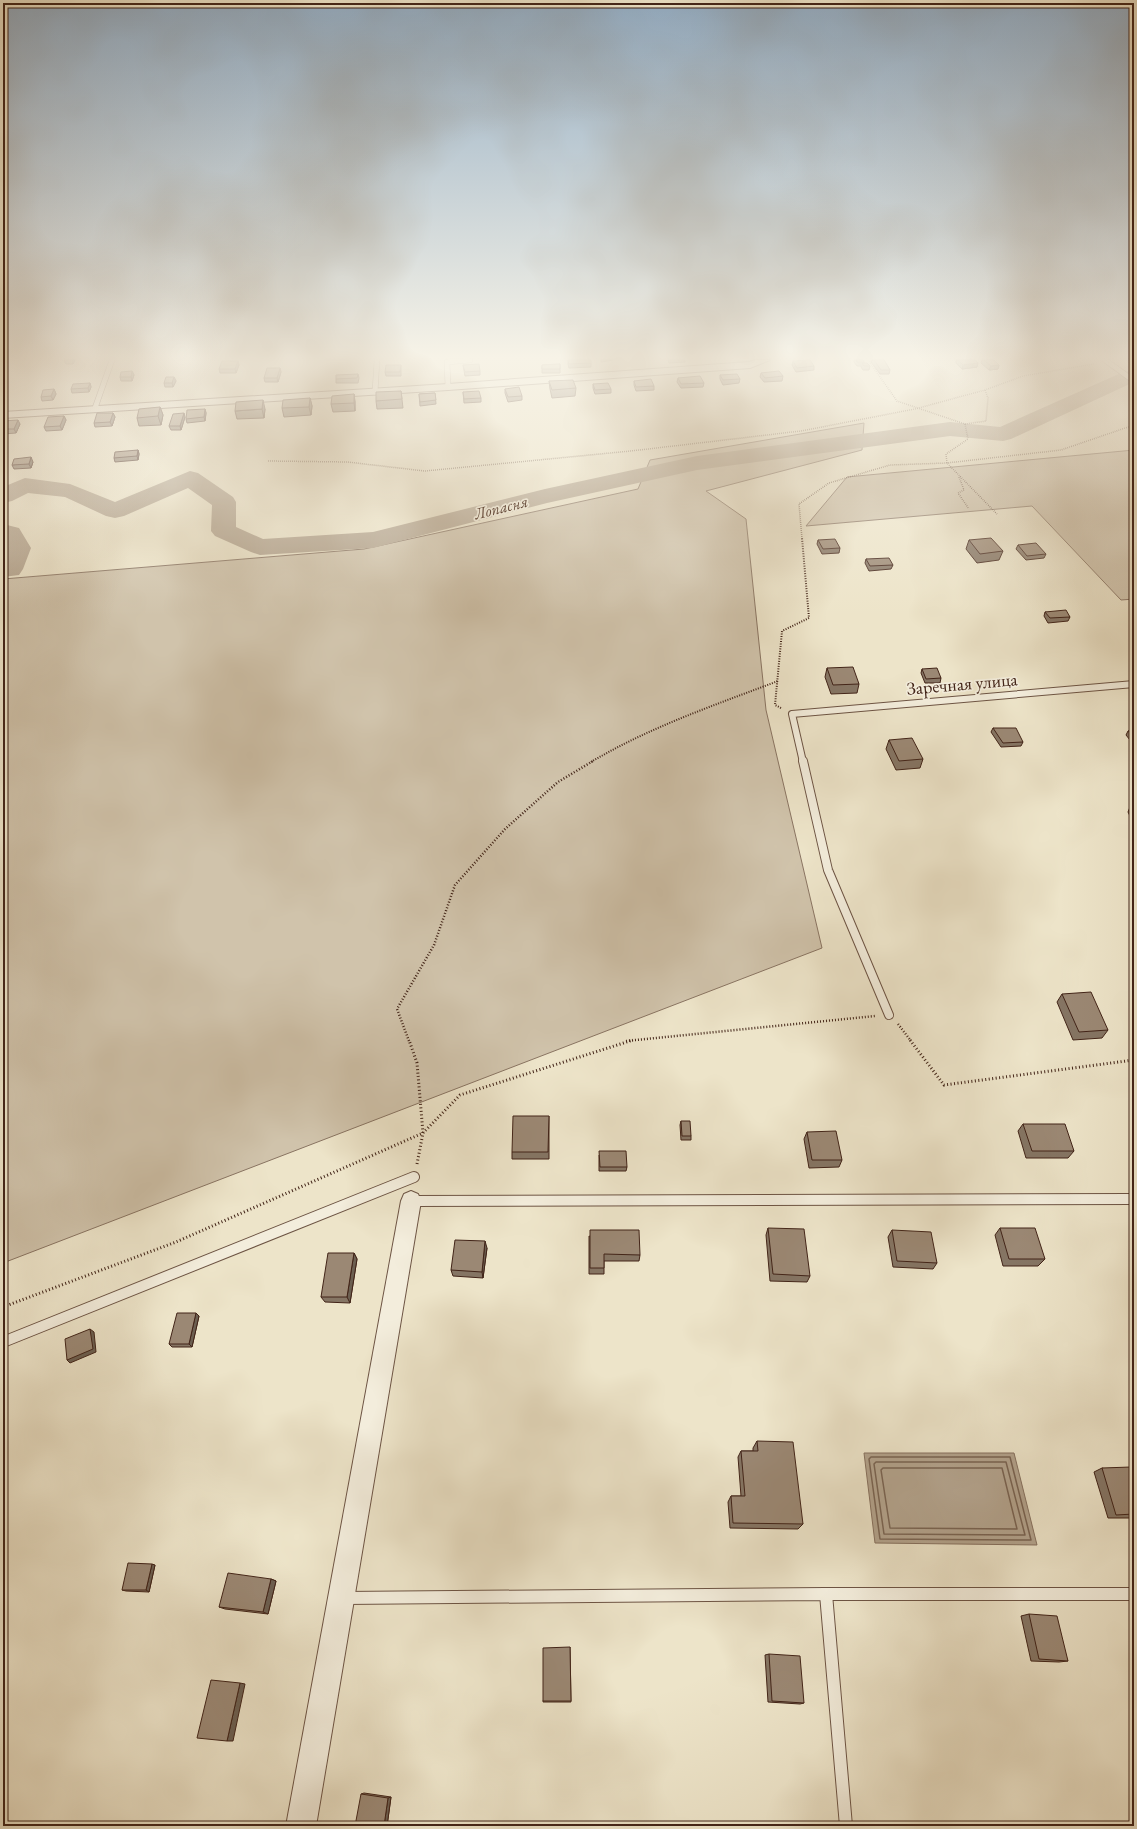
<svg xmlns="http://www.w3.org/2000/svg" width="1137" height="1829" viewBox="0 0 1137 1829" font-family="'EB Garamond',serif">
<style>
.green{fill:#d0c3ab;stroke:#897462}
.water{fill:#b3a38d;stroke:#86705e}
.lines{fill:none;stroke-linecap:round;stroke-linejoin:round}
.shore{stroke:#7a6452;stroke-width:1.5}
.river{fill:#b3a38d;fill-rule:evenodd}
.lane-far4-casing{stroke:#6d5444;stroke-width:6}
.lane-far3-casing{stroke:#6d5444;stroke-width:8}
.lane-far2-casing{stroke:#6d5444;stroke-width:10}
.lane-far1-casing{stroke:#6d5444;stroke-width:12}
.lane-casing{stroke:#6d5444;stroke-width:14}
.street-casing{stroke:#6d5444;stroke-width:2}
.path-far3{stroke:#422418;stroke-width:1.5;stroke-dasharray:0.5 1.5;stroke-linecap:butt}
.path-far2{stroke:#422418;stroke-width:2;stroke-dasharray:1 1.5;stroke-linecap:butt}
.path-far1{stroke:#422418;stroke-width:2.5;stroke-dasharray:1 2;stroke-linecap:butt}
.path{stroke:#422418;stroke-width:3;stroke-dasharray:1 2.5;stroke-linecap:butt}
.lane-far4{stroke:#f3eddc;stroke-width:5}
.lane-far3{stroke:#f3eddc;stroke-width:6}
.lane-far2{stroke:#f3eddc;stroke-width:8}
.lane-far1{stroke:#f3eddc;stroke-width:10}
.lane{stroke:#f3eddc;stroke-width:12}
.street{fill:#f3eddc;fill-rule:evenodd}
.wall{fill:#857564;stroke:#422418}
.shaded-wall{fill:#6c5f51;stroke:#422418}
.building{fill:#9b8874;stroke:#422418}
.labels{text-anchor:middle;stroke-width:3.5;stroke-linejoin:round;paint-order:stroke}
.far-water-label{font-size:16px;font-style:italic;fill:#644a3b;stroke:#f3eddc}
.street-label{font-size:18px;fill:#422418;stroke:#f3eddc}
</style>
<rect width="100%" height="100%" fill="#ede4c9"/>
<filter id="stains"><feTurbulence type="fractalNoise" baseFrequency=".005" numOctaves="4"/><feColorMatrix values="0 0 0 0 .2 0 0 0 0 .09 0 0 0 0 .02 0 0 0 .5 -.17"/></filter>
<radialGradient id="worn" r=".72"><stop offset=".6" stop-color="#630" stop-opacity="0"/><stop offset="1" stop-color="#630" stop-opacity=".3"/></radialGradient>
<g class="green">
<path d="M 864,423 L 862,450 L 706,491 L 746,519 L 766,710 L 822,948 L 3,1263 L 3,579 L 364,549 L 638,489 L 650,460 Z"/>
<path d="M 1134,450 L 1134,599 L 1121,600 L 1032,506 L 806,526 L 847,477 Z"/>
</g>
<path class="water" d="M 864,1453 L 1014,1453 L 1037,1545 L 875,1543 Z"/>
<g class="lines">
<g class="shore">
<path d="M 871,1457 L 1010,1457 L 1031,1540 L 880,1539 L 869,1459 Z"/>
<path d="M 876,1462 L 1006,1462 L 1025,1535 L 884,1534 L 874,1464 Z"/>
<path d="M 883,1468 L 1002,1468 L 1017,1529 L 890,1528 L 881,1470 Z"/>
</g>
<g class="river">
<path d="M 1134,370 L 1134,382 L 1011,439 L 1003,441 L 950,436 L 697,470 L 547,503 L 373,548 L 260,555 L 251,552 L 215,536 L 211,531 L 212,505 L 188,488 L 124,516 L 115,518 L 106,516 L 65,497 L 28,493 L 12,501 L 3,503 L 3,487 L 25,478 L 70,484 L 115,502 L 190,471 L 198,473 L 233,497 L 236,502 L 236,527 L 263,539 L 373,532 L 545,489 L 697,456 L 950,422 L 1000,427 L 1121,373 Z"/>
<path d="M 3,524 L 19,528 L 31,548 L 23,569 L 19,575 L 3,577 L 3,554 L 5,548 L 3,544 Z"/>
</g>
<defs>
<g id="lane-far4">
<path d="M 1105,360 L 1134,381"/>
<path d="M 448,387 L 447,362 L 470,360"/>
<path d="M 375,392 L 377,360"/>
<path d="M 95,408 L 112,360"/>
</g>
<path id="lane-far3" d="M 803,762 L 792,714 L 1134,684"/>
<path id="lane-far2" d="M 803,761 L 828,870 L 889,1015"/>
<g id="lane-far1">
<path d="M 411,1201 L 1134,1199"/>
<path d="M 3,1342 L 414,1177"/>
</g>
<g id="lane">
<path d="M 826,1594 L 1134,1594"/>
<path d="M 344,1598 L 826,1594 L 846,1826"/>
</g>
<g id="street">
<path d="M 755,360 L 770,360 L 750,368 L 448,390 L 3,418 L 3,412 L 448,384 L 749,362 Z"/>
<path d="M 411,1191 L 418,1194 L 421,1201 L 316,1826 L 286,1826 L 401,1201 L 404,1194 Z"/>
</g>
</defs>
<use href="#lane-far4" class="lane-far4-casing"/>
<use href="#lane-far3" class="lane-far3-casing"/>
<use href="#lane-far2" class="lane-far2-casing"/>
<use href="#lane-far1" class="lane-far1-casing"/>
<use href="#lane" class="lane-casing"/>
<use href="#street" class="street-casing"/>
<g class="path-far3">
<path d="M 868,360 L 897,401 L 965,424 L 986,421 L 988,398 L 985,390"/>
<path d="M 965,424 L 968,439 L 946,454 L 947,463 L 997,514"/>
<path d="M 268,461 L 347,462 L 425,471 L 631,451 L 801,431 L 915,409 L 985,390 L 1023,376 L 1094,364"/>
<path d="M 959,477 L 964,490 L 958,493 L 969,509"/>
<path d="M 802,539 L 799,504 L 829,483 L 890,465 L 947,463 L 1061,450 L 1134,425"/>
</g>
<g class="path-far2">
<path d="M 781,708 L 775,705 L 782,631 L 809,618 L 802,538"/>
<path d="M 591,762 C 650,727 715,705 778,681"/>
</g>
<g class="path-far1">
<path d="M 898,1024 L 911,1041"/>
<path d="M 409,1041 L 397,1009 L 434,945 L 455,885 L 505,829 L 558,782 L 593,761"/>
<path d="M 626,1041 L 875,1016"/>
</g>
<g class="path">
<path d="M 910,1040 L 944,1085 L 1134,1060"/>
<path d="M 417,1164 L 423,1133 L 460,1095 L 633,1040"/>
<path d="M 3,1307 L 176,1242 L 423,1133 L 417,1063 L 409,1040"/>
</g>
<use href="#lane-far4" class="lane-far4"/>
<use href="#lane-far3" class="lane-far3"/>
<use href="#lane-far2" class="lane-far2"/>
<use href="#lane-far1" class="lane-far1"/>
<use href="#lane" class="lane"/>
<use href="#street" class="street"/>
</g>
<g class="wall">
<path d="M 64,360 L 75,360 L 73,364 L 66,364 Z"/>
<path d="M 568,360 L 591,363 L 591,367 L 569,368 L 568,364 Z"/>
<path d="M 601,360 L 613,360 L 601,362 Z"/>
<path d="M 668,360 L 685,360 L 685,362 L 669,363 Z"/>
<path d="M 854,360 L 863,360 L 864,362 L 864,363 L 870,366 L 869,370 L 863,370 L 861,367 L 861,366 L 857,366 L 854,362 Z"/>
<path d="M 872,360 L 884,360 L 890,370 L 889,374 L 880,374 L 871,362 Z"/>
<path d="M 956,360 L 975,360 L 977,367 L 962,369 L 956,363 Z"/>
<path d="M 982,360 L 994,360 L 999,365 L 998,369 L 989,370 L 981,363 Z"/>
<path d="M 238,361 L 239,365 L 236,373 L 220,373 L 219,369 Z"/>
<path d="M 793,361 L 814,366 L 814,370 L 796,372 L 792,365 Z"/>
<path d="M 560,364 L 560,373 L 542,373 L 542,365 Z"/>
<path d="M 401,365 L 401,376 L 386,376 L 385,372 Z"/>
<path d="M 463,365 L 480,371 L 480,375 L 465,376 Z"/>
<path d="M 280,368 L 281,372 L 278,382 L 265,382 L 264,378 Z"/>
<path d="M 132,371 L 134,375 L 132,381 L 121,381 L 120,377 Z"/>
<path d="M 761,373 L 783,376 L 782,381 L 764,382 L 760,377 Z"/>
<path d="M 358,374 L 359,378 L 358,383 L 336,383 L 336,379 Z"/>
<path d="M 720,375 L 740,379 L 739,383 L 723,385 L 720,379 Z"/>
<path d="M 174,377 L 176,381 L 173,387 L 165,387 L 164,383 Z"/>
<path d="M 678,378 L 704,383 L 703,387 L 681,388 L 677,382 Z"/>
<path d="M 549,381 L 576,388 L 575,396 L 552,398 L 550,389 Z"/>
<path d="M 634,381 L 654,386 L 654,390 L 636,391 L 634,385 Z"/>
<path d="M 90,383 L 91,387 L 89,392 L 72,393 L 71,389 Z"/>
<path d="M 593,384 L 611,389 L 611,393 L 595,394 L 593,388 Z"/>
<path d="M 54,389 L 56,394 L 53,400 L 42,401 L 41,397 Z"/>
<path d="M 505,389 L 522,396 L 522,400 L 508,402 L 505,393 Z"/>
<path d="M 401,391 L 403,408 L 377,409 L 376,401 Z"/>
<path d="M 463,392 L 481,398 L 481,402 L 464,403 Z"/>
<path d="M 435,393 L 436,404 L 420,406 L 419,394 Z"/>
<path d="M 354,394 L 355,402 L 355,411 L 333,412 L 331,404 Z"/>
<path d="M 310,398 L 312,406 L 311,415 L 284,417 L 282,408 Z"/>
<path d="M 160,407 L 163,415 L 161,425 L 139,426 L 137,418 Z"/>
<path d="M 205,409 L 206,413 L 205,421 L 187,423 L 186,419 Z"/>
<path d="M 265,409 L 264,418 L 237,419 L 235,411 Z"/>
<path d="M 113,413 L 115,417 L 112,426 L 95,427 L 94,423 Z"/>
<path d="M 64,416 L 66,420 L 62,430 L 46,431 L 44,427 Z"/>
<path d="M 185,417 L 181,430 L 171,430 L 169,426 Z"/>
<path d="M 3,421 L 20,424 L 16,433 L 3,434 Z"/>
<path d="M 138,450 L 139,454 L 138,460 L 115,462 L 114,458 Z"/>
<path d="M 33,462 L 31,468 L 14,469 L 12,465 Z"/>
<path d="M 818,540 L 840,548 L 839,553 L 822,554 L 817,544 Z"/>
<path d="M 969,540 L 1003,551 L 999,560 L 977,563 L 966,549 Z"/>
<path d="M 1018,545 L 1046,554 L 1044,558 L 1026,560 L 1016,549 Z"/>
<path d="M 866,559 L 893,565 L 891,569 L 869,571 L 865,563 Z"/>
<path d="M 1045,612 L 1070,617 L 1068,621 L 1048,623 L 1044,616 Z"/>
<path d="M 827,668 L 859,684 L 857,693 L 831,694 L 825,677 Z"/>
<path d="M 922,669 L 941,678 L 940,683 L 925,683 L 921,673 Z"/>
<path d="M 993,728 L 1023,742 L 1021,746 L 1001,747 L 991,732 Z"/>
<path d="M 1134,730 L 1134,745 L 1126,735 L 1128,731 Z"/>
<path d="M 889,740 L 923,759 L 920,768 L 896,770 L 886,749 Z"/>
<path d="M 1130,807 L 1134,807 L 1134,824 L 1128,812 Z"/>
<path d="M 1062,994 L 1108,1030 L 1102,1038 L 1073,1040 L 1057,1002 Z"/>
<path d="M 549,1116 L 549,1159 L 512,1159 L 512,1152 Z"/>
<path d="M 681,1121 L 691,1136 L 691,1140 L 681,1140 L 680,1125 Z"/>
<path d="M 1023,1124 L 1074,1151 L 1068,1158 L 1026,1158 L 1018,1131 Z"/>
<path d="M 807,1132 L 842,1160 L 839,1167 L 809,1168 L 804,1139 Z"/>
<path d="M 599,1155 L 627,1167 L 626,1171 L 599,1171 Z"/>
<path d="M 768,1228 L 810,1276 L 807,1282 L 770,1281 L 766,1235 Z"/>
<path d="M 1000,1228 L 1045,1259 L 1038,1266 L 1003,1266 L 995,1235 Z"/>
<path d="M 892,1230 L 937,1263 L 933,1269 L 893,1267 L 888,1237 Z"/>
<path d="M 589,1236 L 640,1255 L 639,1261 L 604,1261 L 604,1274 L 589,1274 Z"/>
<path d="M 487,1248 L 483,1278 L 453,1276 L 451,1270 Z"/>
<path d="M 354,1253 L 357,1259 L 350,1303 L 325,1302 L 321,1297 Z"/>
<path d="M 199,1316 L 192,1347 L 172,1347 L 169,1344 Z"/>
<path d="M 757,1441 L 803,1524 L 798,1529 L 730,1528 L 728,1502 L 731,1496 L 741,1496 L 738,1457 L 741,1451 L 753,1451 L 753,1448 Z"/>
<path d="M 1102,1468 L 1134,1477 L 1134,1518 L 1108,1518 L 1094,1472 Z"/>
<path d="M 155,1565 L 149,1592 L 126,1591 L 122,1590 Z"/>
<path d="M 271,1579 L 276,1581 L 268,1614 L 225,1609 L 219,1607 Z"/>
<path d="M 1029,1614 L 1068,1661 L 1059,1662 L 1031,1661 L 1021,1616 Z"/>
<path d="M 570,1647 L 571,1702 L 543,1702 L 543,1701 Z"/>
<path d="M 769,1654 L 804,1703 L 800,1704 L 768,1702 L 765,1655 Z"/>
<path d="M 364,1793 L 391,1797 L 387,1826 L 361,1794 Z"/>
</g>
<g class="shaded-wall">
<path d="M 72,360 L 75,360 L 73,364 Z"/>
<path d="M 238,361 L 239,365 L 236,373 L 235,369 Z"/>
<path d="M 978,363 L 977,367 L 962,369 L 963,365 Z"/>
<path d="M 999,365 L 998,369 L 989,370 L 991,366 Z"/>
<path d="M 280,368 L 281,372 L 278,382 L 277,378 Z"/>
<path d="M 132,371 L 134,375 L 132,381 L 131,377 Z"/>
<path d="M 174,377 L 176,381 L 173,387 L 172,383 Z"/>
<path d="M 90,383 L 91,387 L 89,392 L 88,388 Z"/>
<path d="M 54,389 L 56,394 L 53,400 L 51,396 Z"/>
<path d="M 354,394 L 355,402 L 355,411 L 354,403 Z"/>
<path d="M 310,398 L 312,406 L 311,415 L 309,407 Z"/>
<path d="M 263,400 L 265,409 L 264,418 L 262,409 Z"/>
<path d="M 160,407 L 163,415 L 161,425 L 158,416 Z"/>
<path d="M 205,409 L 206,413 L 205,421 L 204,417 Z"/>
<path d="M 113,413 L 115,417 L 112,426 L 110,422 Z"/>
<path d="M 184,413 L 185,417 L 181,430 L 180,426 Z"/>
<path d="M 64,416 L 66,420 L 62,430 L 60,426 Z"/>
<path d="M 18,420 L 20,424 L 16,433 L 14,429 Z"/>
<path d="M 138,450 L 139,454 L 138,460 L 137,456 Z"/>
<path d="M 31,457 L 33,462 L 31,468 L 29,464 Z"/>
<path d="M 485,1241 L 487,1248 L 483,1278 L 482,1272 Z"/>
<path d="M 354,1253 L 357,1259 L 350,1303 L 347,1297 Z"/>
<path d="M 196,1313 L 199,1316 L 192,1347 L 189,1344 Z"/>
<path d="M 90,1329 L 94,1332 L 96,1352 L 70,1363 L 67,1360 Z"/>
<path d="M 152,1564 L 155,1565 L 149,1592 L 146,1590 Z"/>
<path d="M 271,1579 L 276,1581 L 268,1614 L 263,1612 Z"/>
<path d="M 240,1683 L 245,1684 L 233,1741 L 227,1741 Z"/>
<path d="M 391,1797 L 387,1826 L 384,1826 L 388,1798 Z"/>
</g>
<g class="building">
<path d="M 568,360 L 591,360 L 591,363 L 569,364 Z"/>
<path d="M 810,360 L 814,366 L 797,368 L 793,361 Z"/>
<path d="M 856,360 L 863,360 L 864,362 L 857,362 Z"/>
<path d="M 874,360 L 884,360 L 890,370 L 881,370 Z"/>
<path d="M 958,360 L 975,360 L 978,363 L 963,365 Z"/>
<path d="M 984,360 L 994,360 L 999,365 L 991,366 Z"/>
<path d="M 222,361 L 238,361 L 235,369 L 219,369 Z"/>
<path d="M 862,363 L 867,363 L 870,366 L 864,366 Z"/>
<path d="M 479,364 L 480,371 L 465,372 L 463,365 Z"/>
<path d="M 560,364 L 560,369 L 542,369 L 542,365 Z"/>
<path d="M 386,365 L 401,365 L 400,372 L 385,372 Z"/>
<path d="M 267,368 L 280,368 L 277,378 L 264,378 Z"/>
<path d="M 132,371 L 131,377 L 120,377 L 121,372 Z"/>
<path d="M 779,371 L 783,376 L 765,378 L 761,373 Z"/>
<path d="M 358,374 L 357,378 L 336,379 L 336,375 Z"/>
<path d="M 737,374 L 740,379 L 723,380 L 720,375 Z"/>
<path d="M 700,376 L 704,383 L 681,384 L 678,378 Z"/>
<path d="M 166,377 L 174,377 L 172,383 L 164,383 Z"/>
<path d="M 651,379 L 654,386 L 636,387 L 634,381 Z"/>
<path d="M 573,380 L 576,388 L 552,390 L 549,381 Z"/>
<path d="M 90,383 L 88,388 L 71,389 L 73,384 Z"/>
<path d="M 608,383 L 611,389 L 595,390 L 593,384 Z"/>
<path d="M 519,387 L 522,396 L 508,397 L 505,389 Z"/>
<path d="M 54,389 L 51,396 L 41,397 L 43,390 Z"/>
<path d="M 401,391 L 402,399 L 376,401 L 376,392 Z"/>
<path d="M 479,391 L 481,398 L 464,399 L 463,392 Z"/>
<path d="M 435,393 L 436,400 L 420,402 L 419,394 Z"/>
<path d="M 354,394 L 354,403 L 331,404 L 332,396 Z"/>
<path d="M 310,398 L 309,407 L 282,408 L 283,400 Z"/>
<path d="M 263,400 L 262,409 L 235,411 L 236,402 Z"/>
<path d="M 160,407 L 158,416 L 137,418 L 139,409 Z"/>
<path d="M 205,409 L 204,417 L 186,419 L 187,410 Z"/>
<path d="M 97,413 L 113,413 L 110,422 L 94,423 Z"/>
<path d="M 184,413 L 180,426 L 169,426 L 173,414 Z"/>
<path d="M 64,416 L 60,426 L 44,427 L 48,417 Z"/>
<path d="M 18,420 L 14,429 L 3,429 L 3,421 Z"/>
<path d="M 138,450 L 137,456 L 114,458 L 115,452 Z"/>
<path d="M 31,457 L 29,464 L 12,465 L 14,459 Z"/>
<path d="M 991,538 L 1003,551 L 980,554 L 969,540 Z"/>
<path d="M 835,539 L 840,548 L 823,549 L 818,540 Z"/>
<path d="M 1036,543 L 1046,554 L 1027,556 L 1018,545 Z"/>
<path d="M 889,558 L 893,565 L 870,566 L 866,559 Z"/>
<path d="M 1066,610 L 1070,617 L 1050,618 L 1045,612 Z"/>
<path d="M 853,667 L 859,684 L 833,685 L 827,668 Z"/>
<path d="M 937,668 L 941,678 L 926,679 L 922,669 Z"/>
<path d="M 993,728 L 1016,728 L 1023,742 L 1003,743 Z"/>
<path d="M 1134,730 L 1134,738 L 1128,731 Z"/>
<path d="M 912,738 L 923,759 L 899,761 L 889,740 Z"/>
<path d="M 1130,807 L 1134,807 L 1134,814 Z"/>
<path d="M 1091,992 L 1108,1030 L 1079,1032 L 1062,994 Z"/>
<path d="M 513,1116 L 549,1116 L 548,1152 L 512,1152 Z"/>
<path d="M 681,1121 L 690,1121 L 691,1136 L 682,1136 Z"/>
<path d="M 1023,1124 L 1065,1124 L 1074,1151 L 1032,1151 Z"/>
<path d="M 836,1131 L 842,1160 L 812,1160 L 807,1132 Z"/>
<path d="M 599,1151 L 626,1151 L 627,1167 L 600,1167 Z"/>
<path d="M 768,1228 L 804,1229 L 810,1276 L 773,1274 Z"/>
<path d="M 1000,1228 L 1035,1228 L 1045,1259 L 1009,1259 Z"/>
<path d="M 590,1230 L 639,1230 L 640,1255 L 604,1254 L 604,1268 L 590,1268 Z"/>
<path d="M 892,1230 L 931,1232 L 937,1263 L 897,1261 Z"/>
<path d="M 455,1240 L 485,1241 L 482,1272 L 451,1270 Z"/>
<path d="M 328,1253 L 354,1253 L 347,1297 L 321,1297 Z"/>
<path d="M 177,1313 L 196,1313 L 189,1344 L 169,1344 Z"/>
<path d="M 90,1329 L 93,1349 L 67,1360 L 65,1339 Z"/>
<path d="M 757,1441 L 793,1442 L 803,1524 L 733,1523 L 731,1496 L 745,1496 L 741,1451 L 758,1451 Z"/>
<path d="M 1131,1467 L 1134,1477 L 1134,1514 L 1116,1515 L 1102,1468 Z"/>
<path d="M 128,1563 L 152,1564 L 146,1590 L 122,1590 Z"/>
<path d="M 228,1573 L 271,1579 L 263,1612 L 219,1607 Z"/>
<path d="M 1029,1614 L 1057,1616 L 1068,1661 L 1039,1659 Z"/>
<path d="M 570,1647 L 571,1701 L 543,1701 L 543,1648 Z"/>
<path d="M 769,1654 L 800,1656 L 804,1703 L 772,1701 Z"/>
<path d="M 211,1680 L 240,1683 L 227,1741 L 197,1738 Z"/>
<path d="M 361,1794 L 388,1798 L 384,1826 L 355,1826 Z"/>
</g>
<linearGradient id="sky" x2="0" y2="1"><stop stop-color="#93adc4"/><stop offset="0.58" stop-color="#f7f3e7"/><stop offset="1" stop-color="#f7f3e7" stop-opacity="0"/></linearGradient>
<rect width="1137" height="616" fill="url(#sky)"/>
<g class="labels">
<g class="far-water-label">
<text transform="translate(501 507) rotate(-14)" y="6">Лопасня</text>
</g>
<g class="street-label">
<text transform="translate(962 684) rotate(-5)" y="6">Заречная улица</text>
</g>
</g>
<rect width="1137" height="1829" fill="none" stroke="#ede4c9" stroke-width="16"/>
<rect x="4" y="4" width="1129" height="1821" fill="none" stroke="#422418" stroke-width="2"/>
<rect x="8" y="8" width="1121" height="1813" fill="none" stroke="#422418"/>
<rect width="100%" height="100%" filter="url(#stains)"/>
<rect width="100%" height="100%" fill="url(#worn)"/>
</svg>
